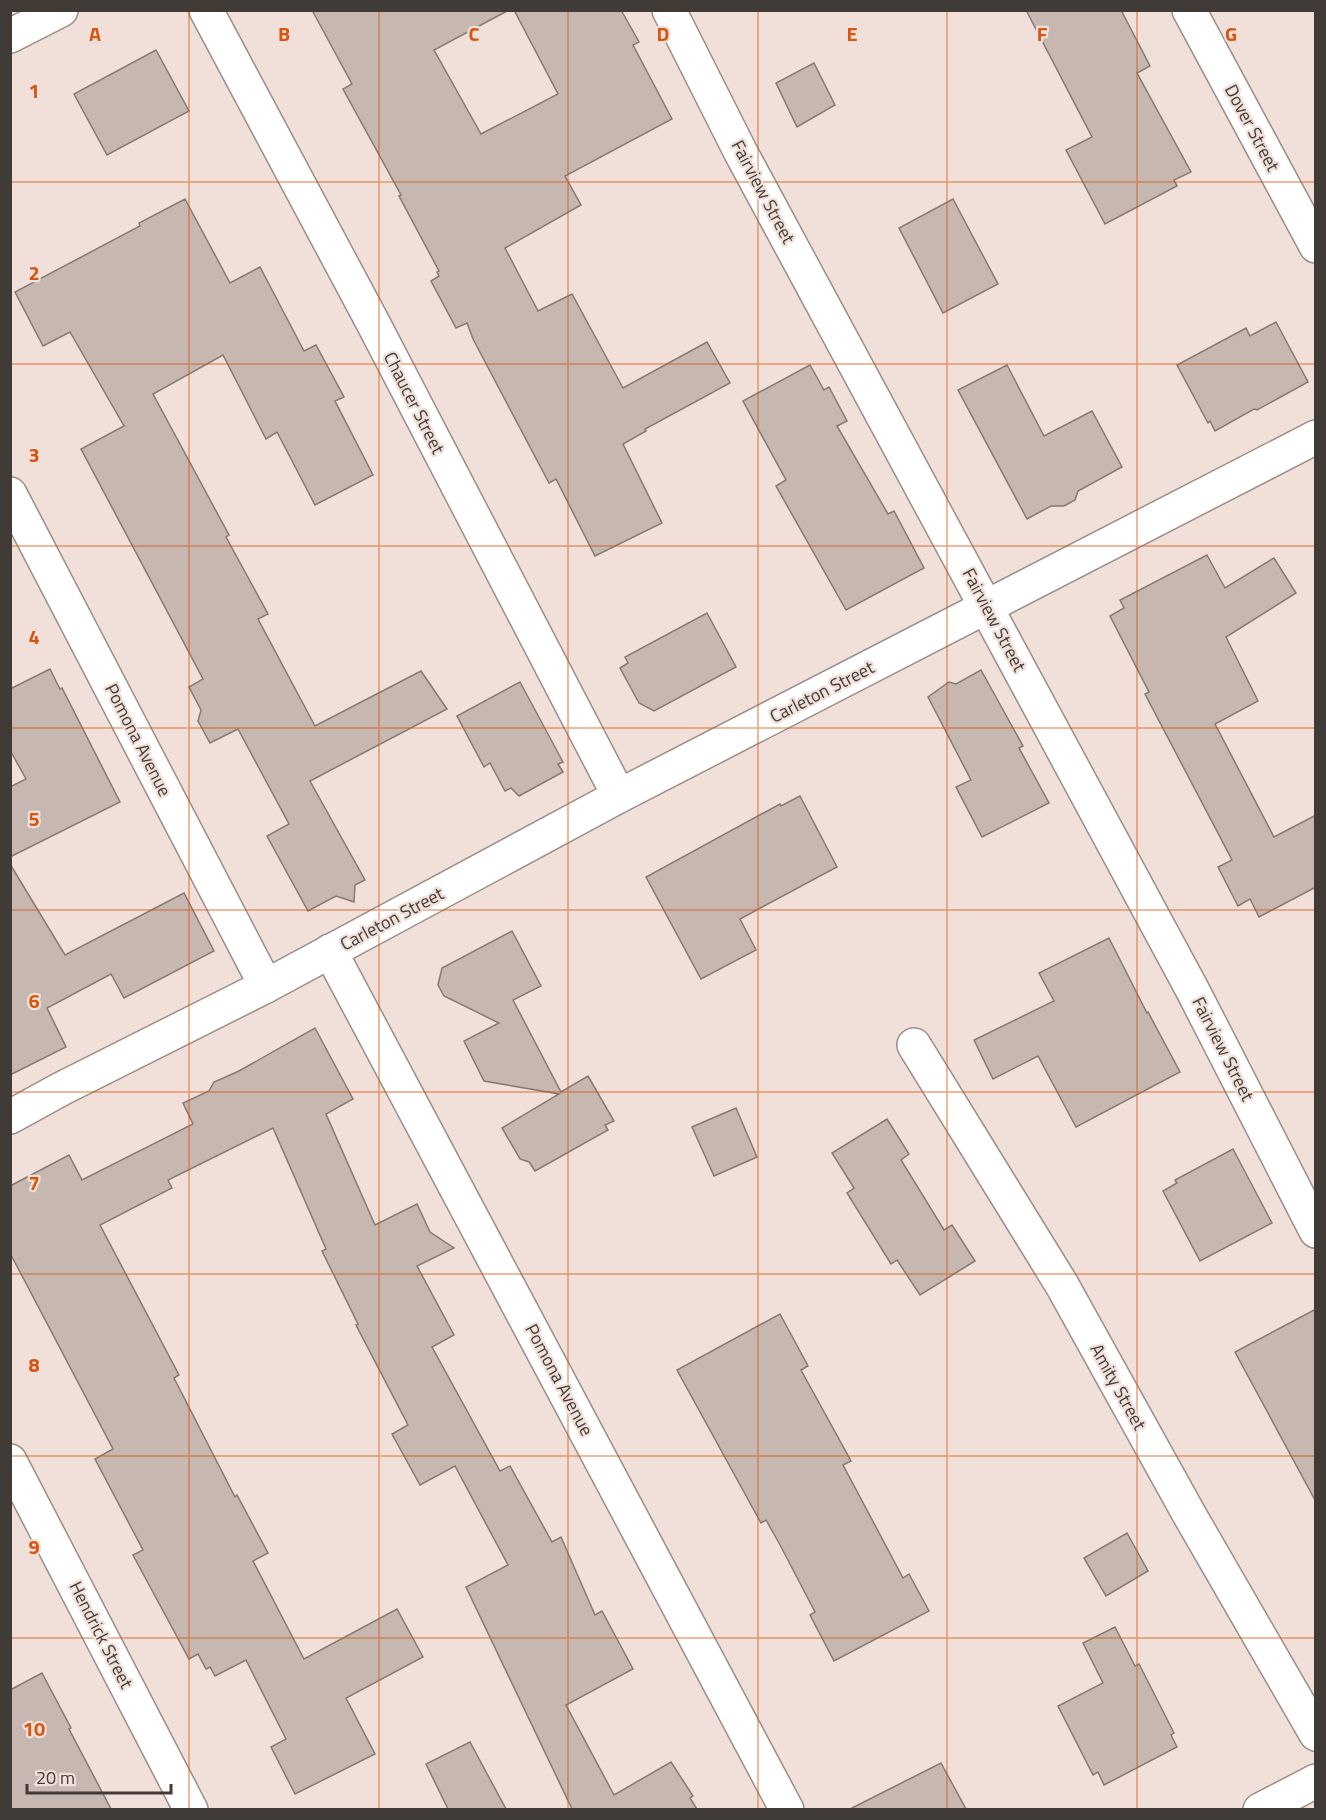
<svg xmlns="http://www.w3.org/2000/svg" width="1326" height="1820" viewBox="0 0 1326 1820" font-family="'Titillium Web',sans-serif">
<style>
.building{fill:#c6b7b1;stroke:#867873;stroke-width:1.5}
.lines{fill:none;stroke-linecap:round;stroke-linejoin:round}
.street-casing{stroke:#9b8d87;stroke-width:36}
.secondary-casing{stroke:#9b8d87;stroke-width:36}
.street{stroke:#fff;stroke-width:33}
.secondary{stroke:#fff;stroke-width:33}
.grid{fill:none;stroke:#d75610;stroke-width:1.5;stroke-opacity:0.55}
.labels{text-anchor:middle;stroke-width:4.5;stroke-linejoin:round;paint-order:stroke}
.street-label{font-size:18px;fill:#413b38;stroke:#f0e0d9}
.grid-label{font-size:20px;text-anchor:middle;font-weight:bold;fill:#d75610;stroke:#f0e0d9;stroke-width:4.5;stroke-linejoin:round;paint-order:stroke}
</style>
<rect width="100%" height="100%" fill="#f0e0d9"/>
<g class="building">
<path d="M 312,10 L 509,10 L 434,50 L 481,134 L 558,94 L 514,10 L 621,10 L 639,42 L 633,45 L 672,119 L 565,176 L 581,205 L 505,248 L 538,311 L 572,294 L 623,388 L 707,342 L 730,383 L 645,429 L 646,431 L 623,444 L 662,523 L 595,556 L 556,479 L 549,483 L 473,339 L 467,323 L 456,328 L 431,281 L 439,276 L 437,272 L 439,271 L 399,196 L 401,195 L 343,89 L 352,84 Z"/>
<path d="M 1026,10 L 1121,10 L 1150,66 L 1137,73 L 1191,172 L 1174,180 L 1177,186 L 1105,224 L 1066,150 L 1092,137 Z"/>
<path d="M 156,50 L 189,111 L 107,155 L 74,94 Z"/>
<path d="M 814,63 L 835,105 L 797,127 L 776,83 Z"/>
<path d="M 185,199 L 230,283 L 260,267 L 304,351 L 316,345 L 344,397 L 335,401 L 373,475 L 315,505 L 277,432 L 266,439 L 223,355 L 153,394 L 229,535 L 226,537 L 268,614 L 258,619 L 315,726 L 421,671 L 447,709 L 310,781 L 365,880 L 355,885 L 354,902 L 336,896 L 308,911 L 267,836 L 289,824 L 238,729 L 210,743 L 198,721 L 201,710 L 189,687 L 203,679 L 81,449 L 124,426 L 70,332 L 43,346 L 15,292 L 140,226 L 139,223 Z"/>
<path d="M 953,199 L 998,284 L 943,313 L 899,228 Z"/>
<path d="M 1276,322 L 1308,382 L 1257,410 L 1254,409 L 1215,431 L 1210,421 L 1208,423 L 1177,365 L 1246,328 L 1250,336 Z"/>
<path d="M 810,365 L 824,390 L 829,387 L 847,421 L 837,426 L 888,514 L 894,511 L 924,568 L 846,610 L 776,486 L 786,480 L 743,401 Z"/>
<path d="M 1007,365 L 1044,436 L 1092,411 L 1122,467 L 1078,491 L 1075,500 L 1064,506 L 1051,506 L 1027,519 L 958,390 Z"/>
<path d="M 1207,555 L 1225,588 L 1274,558 L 1296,593 L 1226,637 L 1258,701 L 1215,724 L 1274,837 L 1316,815 L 1316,887 L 1259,917 L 1250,899 L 1238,906 L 1218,867 L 1232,860 L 1145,694 L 1149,692 L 1110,616 L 1124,608 L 1120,600 Z"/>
<path d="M 707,613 L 736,667 L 654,711 L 639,703 L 620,668 L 628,663 L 625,657 Z"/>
<path d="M 50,669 L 60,689 L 62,688 L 120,802 L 10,857 L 10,787 L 26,779 L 10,750 L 10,689 Z"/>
<path d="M 981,670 L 1023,746 L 1019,748 L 1049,803 L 982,837 L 956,787 L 971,780 L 928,697 L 949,682 L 956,684 Z"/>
<path d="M 520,682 L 563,762 L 558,764 L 563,772 L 519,796 L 511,788 L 505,791 L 490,763 L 484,767 L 457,716 Z"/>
<path d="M 800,796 L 837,867 L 740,919 L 756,950 L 701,979 L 646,877 L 780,804 L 781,806 Z"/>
<path d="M 10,864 L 65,955 L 184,893 L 214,951 L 124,998 L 111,974 L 47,1008 L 66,1047 L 10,1075 Z"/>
<path d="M 512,931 L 541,986 L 513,1000 L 561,1092 L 588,1076 L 614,1121 L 605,1125 L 608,1130 L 535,1171 L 529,1162 L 520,1159 L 502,1128 L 559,1094 L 484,1081 L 464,1041 L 499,1023 L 444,996 L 438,985 L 442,968 Z"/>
<path d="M 1109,938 L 1147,1013 L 1148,1012 L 1180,1072 L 1076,1127 L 1038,1056 L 993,1079 L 974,1040 L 1054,1001 L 1039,973 Z"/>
<path d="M 315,1028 L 353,1099 L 326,1114 L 375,1225 L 417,1204 L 430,1232 L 454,1248 L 417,1266 L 454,1335 L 432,1347 L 500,1471 L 510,1466 L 552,1542 L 561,1537 L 595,1615 L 602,1611 L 633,1669 L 566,1705 L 614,1795 L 671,1762 L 693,1796 L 690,1798 L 697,1809 L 572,1809 L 466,1587 L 508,1565 L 455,1466 L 420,1485 L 392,1434 L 408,1425 L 356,1325 L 358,1324 L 322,1251 L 326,1249 L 273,1128 L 168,1180 L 172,1188 L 100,1225 L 179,1375 L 174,1378 L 235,1497 L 237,1495 L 268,1553 L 253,1561 L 304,1659 L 397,1609 L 423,1657 L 346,1698 L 375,1754 L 295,1794 L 271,1747 L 286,1739 L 246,1660 L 215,1676 L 210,1667 L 206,1669 L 198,1654 L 189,1659 L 133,1555 L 143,1550 L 95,1459 L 113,1449 L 10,1253 L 10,1186 L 69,1155 L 82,1180 L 193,1124 L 183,1103 L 209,1091 L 214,1082 L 239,1071 Z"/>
<path d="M 736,1108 L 757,1157 L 714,1176 L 692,1127 Z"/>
<path d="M 887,1119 L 909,1154 L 901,1160 L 944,1230 L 952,1225 L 975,1261 L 920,1295 L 897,1260 L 891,1264 L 847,1193 L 854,1188 L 832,1153 Z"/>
<path d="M 1233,1149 L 1272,1223 L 1200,1261 L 1163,1191 L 1177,1183 L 1175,1180 Z"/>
<path d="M 1316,1309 L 1316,1502 L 1235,1352 Z"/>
<path d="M 780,1314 L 808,1366 L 801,1370 L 851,1461 L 843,1465 L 903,1578 L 909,1574 L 929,1611 L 834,1661 L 810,1615 L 815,1612 L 779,1543 L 766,1520 L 761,1523 L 677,1370 Z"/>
<path d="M 1127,1533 L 1148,1571 L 1106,1596 L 1084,1558 Z"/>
<path d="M 1115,1627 L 1135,1666 L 1139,1664 L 1174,1733 L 1171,1735 L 1177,1747 L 1104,1785 L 1098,1772 L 1093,1775 L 1058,1706 L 1103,1683 L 1083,1643 Z"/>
<path d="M 42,1673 L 71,1728 L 69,1729 L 111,1809 L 10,1809 L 10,1690 Z"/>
<path d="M 470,1742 L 506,1809 L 448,1809 L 426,1764 Z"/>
<path d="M 941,1763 L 966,1809 L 850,1809 Z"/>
</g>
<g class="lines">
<defs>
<g id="street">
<path d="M 206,10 L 372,321 L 619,796"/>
<path d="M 669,10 L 740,151 L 1193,991 L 1316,1231"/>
<path d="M 1189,10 L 1316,246"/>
<path d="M 10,494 L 266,986"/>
<path d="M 330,951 L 787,1810"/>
<path d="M 914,1045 L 1062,1285 L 1189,1514 L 1316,1734"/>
<path d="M 10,1117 L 61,1089 L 266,986 L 619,796 L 1316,437"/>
<path d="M 10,1461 L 191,1810"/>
<path d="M 1260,1810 L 1316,1781"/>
</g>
<path id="secondary" d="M 10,36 L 61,10"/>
</defs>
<use href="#street" class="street-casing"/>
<use href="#secondary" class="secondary-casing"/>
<use href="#street" class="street"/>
<use href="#secondary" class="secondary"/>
</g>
<path class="grid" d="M 189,10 L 189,1810M 379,10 L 379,1810M 568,10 L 568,1810M 758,10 L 758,1810M 947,10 L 947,1810M 1137,10 L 1137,1810M 10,182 L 1316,182M 10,364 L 1316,364M 10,546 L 1316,546M 10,728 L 1316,728M 10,910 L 1316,910M 10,1092 L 1316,1092M 10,1274 L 1316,1274M 10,1456 L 1316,1456M 10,1638 L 1316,1638"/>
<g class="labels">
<g class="street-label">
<text transform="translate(1252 128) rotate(62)" y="6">Dover Street</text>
<text transform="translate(763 192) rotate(62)" y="6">Fairview Street</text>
<text transform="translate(414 403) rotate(63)" y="6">Chaucer Street</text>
<text transform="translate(994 620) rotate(62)" y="6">Fairview Street</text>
<text transform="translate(822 692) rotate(-27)" y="6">Carleton Street</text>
<text transform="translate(138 740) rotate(63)" y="6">Pomona Avenue</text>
<text transform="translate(392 919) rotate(-28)" y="6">Carleton Street</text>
<text transform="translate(1223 1049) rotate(63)" y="6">Fairview Street</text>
<text transform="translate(559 1380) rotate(62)" y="6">Pomona Avenue</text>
<text transform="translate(1118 1387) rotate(61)" y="6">Amity Street</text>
<text transform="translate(101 1635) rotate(63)" y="6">Hendrick Street</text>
</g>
</g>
<g class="grid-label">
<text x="95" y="41">A</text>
<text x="284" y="41">B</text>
<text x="474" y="41">C</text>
<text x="663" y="41">D</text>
<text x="852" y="41">E</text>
<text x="1042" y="41">F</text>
<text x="1231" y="41">G</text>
<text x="34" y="98">1</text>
<text x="34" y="280">2</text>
<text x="34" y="462">3</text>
<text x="34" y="644">4</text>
<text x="34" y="826">5</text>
<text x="34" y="1008">6</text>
<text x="34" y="1190">7</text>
<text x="34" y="1372">8</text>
<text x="34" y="1554">9</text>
<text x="34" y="1736">10</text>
</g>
<rect width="1326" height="1820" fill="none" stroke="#413b38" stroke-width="24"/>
<path d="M27 1784v9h144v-9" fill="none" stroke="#413b38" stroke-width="3"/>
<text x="36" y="1784" font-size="18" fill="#413b38" stroke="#f0e0d9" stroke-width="4.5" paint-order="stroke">20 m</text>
</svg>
